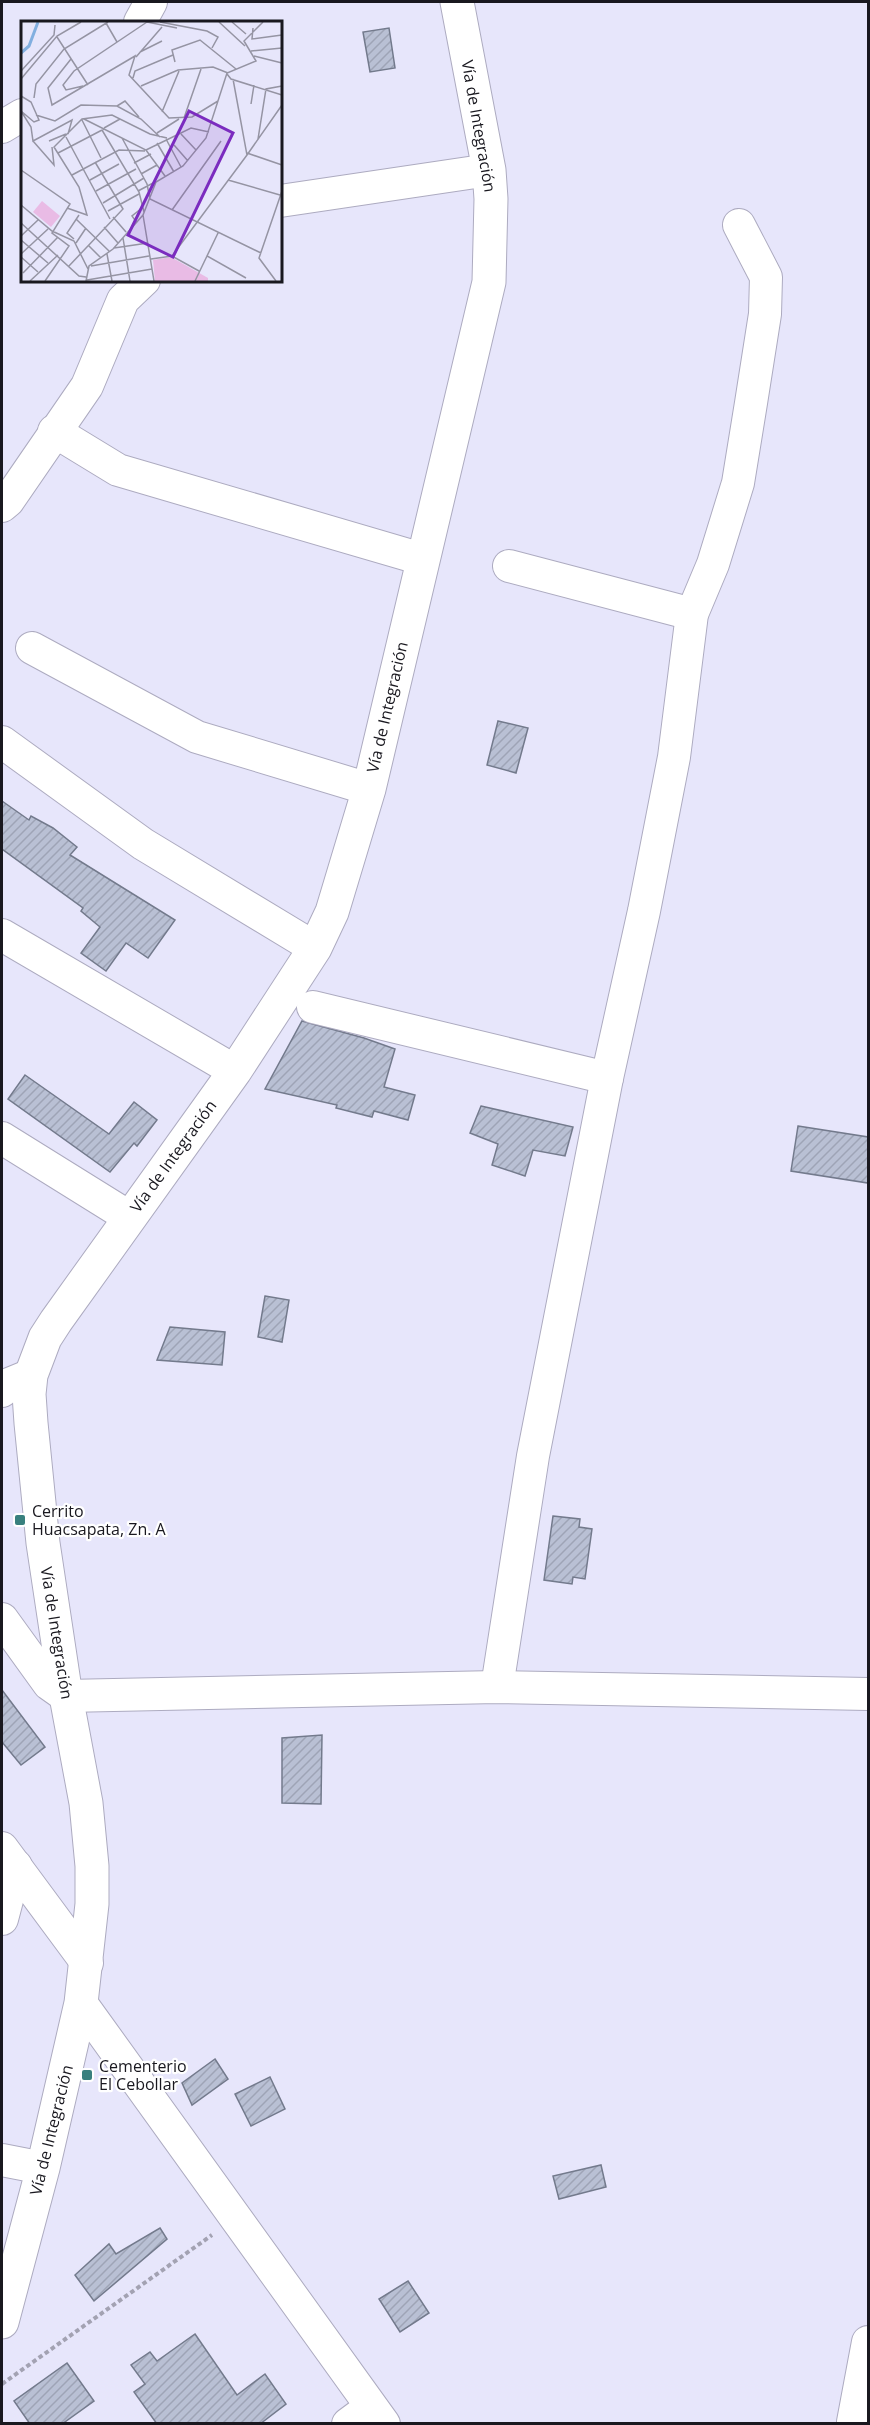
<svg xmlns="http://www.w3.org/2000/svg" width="870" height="2425" viewBox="0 0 870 2425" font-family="'Open Sans',sans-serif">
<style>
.building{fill:url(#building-hatch);stroke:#737a8c;stroke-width:1.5}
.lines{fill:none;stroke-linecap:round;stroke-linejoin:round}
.minor-casing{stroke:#adabc0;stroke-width:34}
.major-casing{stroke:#adabc0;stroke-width:35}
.path{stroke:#a3a2b2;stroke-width:4;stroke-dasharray:4.5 3;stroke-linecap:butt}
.minor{stroke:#fff;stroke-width:32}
.major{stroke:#fff;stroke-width:33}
.poi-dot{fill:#38807e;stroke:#fff;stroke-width:2}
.labels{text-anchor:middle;stroke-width:4.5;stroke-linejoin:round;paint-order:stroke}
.street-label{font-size:16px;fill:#19181f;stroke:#fff}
.poi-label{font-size:16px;fill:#19181f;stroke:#fff;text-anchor:start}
.inset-river{fill:none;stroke:#82afe0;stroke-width:3}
.inset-road{fill:none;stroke:#9594a3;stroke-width:1.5}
.view{fill:#7b2cbf;fill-opacity:0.15;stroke:#7b2cbf;stroke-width:3}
.inset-edge{fill:none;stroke:#19181f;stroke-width:3}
</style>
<defs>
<pattern id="building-hatch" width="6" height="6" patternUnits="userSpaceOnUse" patternTransform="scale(1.5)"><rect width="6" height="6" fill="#b9c0d4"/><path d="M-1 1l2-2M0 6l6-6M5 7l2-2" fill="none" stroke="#9ea4b6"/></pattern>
</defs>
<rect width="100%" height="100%" fill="#e7e6fb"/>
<g class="building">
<path d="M 389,28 L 395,68 L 370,72 L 363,32 Z"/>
<path d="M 498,721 L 528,728 L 516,773 L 487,765 Z"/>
<path d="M 2,801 L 29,820 L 31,816 L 53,828 L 77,847 L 70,855 L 175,920 L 148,958 L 126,943 L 106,971 L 81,953 L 100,927 L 81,911 L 83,908 L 2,849 Z"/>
<path d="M 302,1021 L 364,1038 L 395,1049 L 384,1087 L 415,1095 L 408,1120 L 374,1111 L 372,1117 L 336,1108 L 337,1105 L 265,1089 Z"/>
<path d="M 25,1075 L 109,1134 L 134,1102 L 157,1120 L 137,1146 L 134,1143 L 110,1172 L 8,1099 Z"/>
<path d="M 481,1106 L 573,1127 L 565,1156 L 533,1150 L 525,1176 L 492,1165 L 498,1144 L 470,1133 Z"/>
<path d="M 798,1126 L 868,1137 L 868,1183 L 791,1171 Z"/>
<path d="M 265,1296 L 289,1300 L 282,1342 L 258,1337 Z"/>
<path d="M 170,1327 L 225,1332 L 222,1365 L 157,1360 Z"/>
<path d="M 553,1516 L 580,1519 L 579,1527 L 592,1529 L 585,1579 L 573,1577 L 572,1584 L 544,1580 Z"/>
<path d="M 2,1690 L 45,1747 L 21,1765 L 2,1742 Z"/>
<path d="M 322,1735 L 321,1804 L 282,1803 L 282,1738 Z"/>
<path d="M 215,2059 L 228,2079 L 192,2105 L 182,2083 Z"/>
<path d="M 270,2077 L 285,2109 L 251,2126 L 235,2094 Z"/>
<path d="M 601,2165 L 606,2187 L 559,2199 L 553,2176 Z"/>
<path d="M 160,2228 L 167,2239 L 94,2301 L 75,2275 L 109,2244 L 116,2254 Z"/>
<path d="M 408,2281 L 429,2313 L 400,2332 L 379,2299 Z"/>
<path d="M 195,2334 L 237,2395 L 265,2374 L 286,2404 L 260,2424 L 157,2424 L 134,2392 L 145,2384 L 131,2365 L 150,2352 L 157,2361 Z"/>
<path d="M 67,2363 L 94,2401 L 62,2424 L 30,2424 L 14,2401 Z"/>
</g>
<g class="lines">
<defs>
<g id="minor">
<path d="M 140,22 L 151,2"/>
<path d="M 2,127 L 22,115"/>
<path d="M 280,201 L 489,170"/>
<path d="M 54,431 L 118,470 L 422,559"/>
<path d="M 2,506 L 8,501 L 87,386 L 123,300 L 144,280"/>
<path d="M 509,566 L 692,614"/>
<path d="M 32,648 L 197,737 L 369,789"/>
<path d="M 2,742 L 143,844 L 315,948"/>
<path d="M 2,935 L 235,1071"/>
<path d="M 313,1007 L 607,1078"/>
<path d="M 2,1138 L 129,1217"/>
<path d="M 2,1391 L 9,1384 L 31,1375"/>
<path d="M 2,1619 L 49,1684 L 66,1696 L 497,1687 L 868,1694"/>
<path d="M 497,1687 L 533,1456 L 607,1078 L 644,911 L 674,757 L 692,614 L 713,564 L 738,483 L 751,403 L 765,314 L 766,277 L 739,225"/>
<path d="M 2,1848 L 87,1963"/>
<path d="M 2,1919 L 16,1866"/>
<path d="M 81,2003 L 384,2424"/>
<path d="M 2,2160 L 43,2168"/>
<path d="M 853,2422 L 868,2342"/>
<path d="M 348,2424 L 371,2407"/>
</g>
<path id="major" d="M 2,2322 L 43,2168 L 81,2003 L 92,1904 L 92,1866 L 86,1803 L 66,1696 L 43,1543 L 31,1423 L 29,1394 L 31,1375 L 45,1338 L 56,1321 L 235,1071 L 315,948 L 332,912 L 369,789 L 489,282 L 491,199 L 489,170 L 457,2"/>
</defs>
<use href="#minor" class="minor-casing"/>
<use href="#major" class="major-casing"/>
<path class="path" d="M 2,2384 L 212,2235"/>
<use href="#minor" class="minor"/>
<use href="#major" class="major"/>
</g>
<g class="poi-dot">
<rect x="14" y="1514" width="12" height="12" rx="3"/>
<rect x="81" y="2069" width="12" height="12" rx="3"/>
</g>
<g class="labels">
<g class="street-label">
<text transform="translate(479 126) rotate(80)" y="6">Vía de Integración</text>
<text transform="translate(387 707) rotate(-77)" y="6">Vía de Integración</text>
<text transform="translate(173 1156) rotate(-54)" y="6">Vía de Integración</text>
<text transform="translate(57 1633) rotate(81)" y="6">Vía de Integración</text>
<text transform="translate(51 2130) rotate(-76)" y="6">Vía de Integración</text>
</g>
<g class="poi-label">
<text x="32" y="1517">Cerrito<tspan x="32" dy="18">Huacsapata, Zn. A</tspan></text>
<text x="99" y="2072">Cementerio<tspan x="99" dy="18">El Cebollar</tspan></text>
</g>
</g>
<g transform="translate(21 21)">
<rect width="261" height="261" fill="#e7e6fb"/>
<path d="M 150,236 L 187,257 L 187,260 L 134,260 L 132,239 Z" fill="#e9bbe5"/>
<path d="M 21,180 L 39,195 L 30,206 L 12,191 Z" fill="#e9bbe5"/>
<path class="inset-river" d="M 0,32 L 8,25 L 17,1"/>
<path class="inset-road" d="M 126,1 L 156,7M 139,1 L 186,10 L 197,16 L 191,27M 198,1 L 224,25M 211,1 L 225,13M 85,2 L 96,21M 232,7 L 231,18 L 261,14M 36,16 L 67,64M 230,30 L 261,27M 119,31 L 141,20M 233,35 L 261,42M 115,36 L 141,6M 50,38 L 27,67 L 31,84 L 114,35 L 108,54 L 148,97 L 171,96 L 197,80M 154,41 L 151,29 L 179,19 L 215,48M 0,50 L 33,14 L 34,4M 206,53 L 210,58 L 261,74M 112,57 L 114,50 L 152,34M 0,58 L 36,15 L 60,1M 62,65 L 45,69 L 42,64 L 53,50 L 126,1M 120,65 L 157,49 L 192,46 L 207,52M 0,75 L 10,81 L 18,99 L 13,101 L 0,90M 13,77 L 15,63 L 43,28 L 87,1M 230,83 L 233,64M 96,85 L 104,80 L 118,96M 0,90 L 10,106 L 12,120 L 51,99 L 47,113M 141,91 L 158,50M 15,94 L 34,100 L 60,84 L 96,85 L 120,98 L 139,116M 163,97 L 180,48M 63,98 L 125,129 L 144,155M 61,99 L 80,137M 83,107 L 99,98M 81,109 L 118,171 L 123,191M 136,112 L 158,98M 160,113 L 175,129M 45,116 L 89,198M 101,117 L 126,163 L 129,178 L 240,232M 145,118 L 160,146M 237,118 L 245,68 L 261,65M 12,120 L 33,144 L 31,126M 28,120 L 45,113M 136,122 L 153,151M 153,124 L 167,140M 125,129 L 170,107 L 188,111M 37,132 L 83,108M 226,132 L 261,144M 226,134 L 261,84M 113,142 L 130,133M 0,149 L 49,183 L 31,212 L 48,225 L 24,260M 120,153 L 136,144M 51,154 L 98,129 L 124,130M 69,159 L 98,143M 207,159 L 259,174M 75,170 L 115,148M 117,170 L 134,161M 82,182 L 123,157M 0,184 L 31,210 L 53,220 L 67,248M 46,187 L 66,194 L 58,166 L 33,126 L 61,98 L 91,94 L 129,113 L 146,117M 151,189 L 200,120M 87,190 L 118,173M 122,194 L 133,260M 92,196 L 105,211M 55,198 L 88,230M 0,202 L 58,255 L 65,256M 116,202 L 111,195 L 121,187M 83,206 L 97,222M 197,212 L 186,235 L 225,257M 0,215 L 17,199M 102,217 L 109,260M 53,218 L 46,212 L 58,194M 0,219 L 27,242M 55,222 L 65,207M 67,224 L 80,237M 93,227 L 127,222M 0,233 L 27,208M 86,233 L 91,260M 151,235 L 226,134 L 212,58M 0,236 L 17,251M 130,238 L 151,235 L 178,250M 70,245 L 128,235M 47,246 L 102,188 L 74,141M 2,252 L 37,216M 66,259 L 131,248M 9,260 L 37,234M 65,260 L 68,245 L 92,228 L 122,194 L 135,161 L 162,145 L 185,117 L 206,52 L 235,40 L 223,20 L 242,1M 174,260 L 186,235M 255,260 L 238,237 L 261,170"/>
<path class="view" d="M 168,90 L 212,112 L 152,236 L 107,214 Z"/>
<rect width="261" height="261" class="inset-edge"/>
</g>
<rect width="870" height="2425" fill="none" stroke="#19181f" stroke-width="6"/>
</svg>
